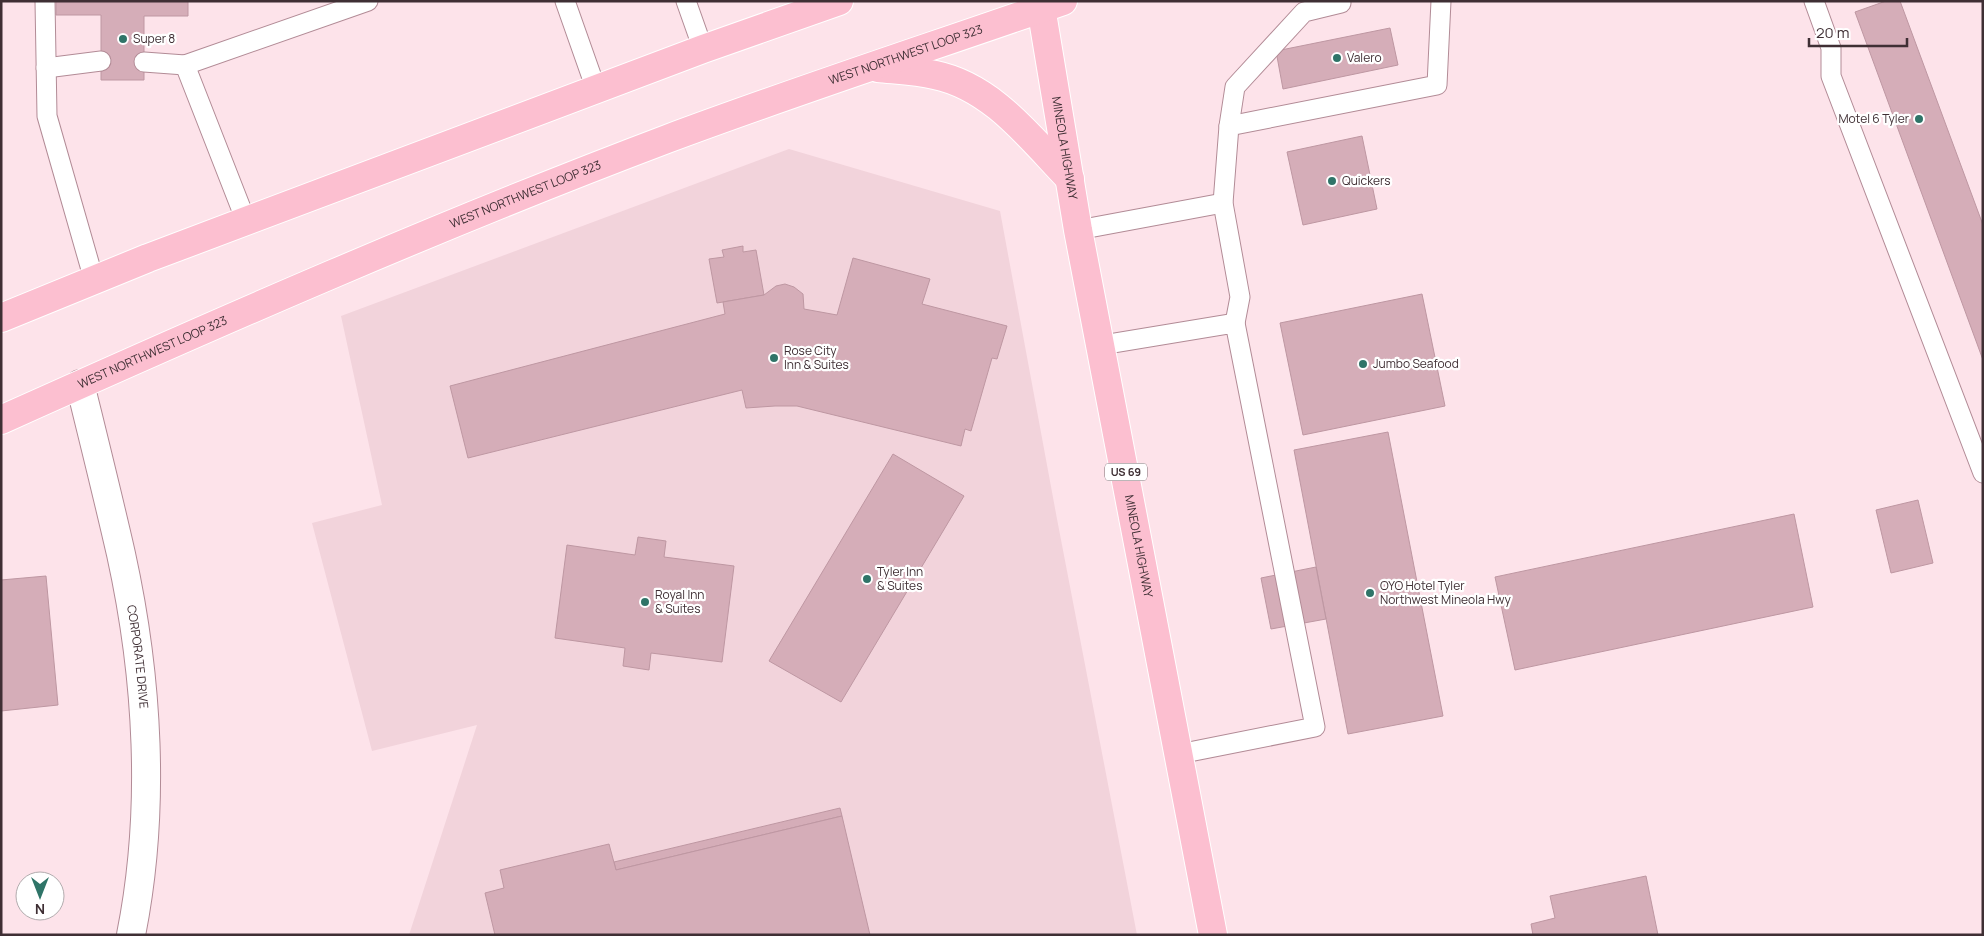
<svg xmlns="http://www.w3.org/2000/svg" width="1984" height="936" viewBox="0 0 1984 936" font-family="Manrope,sans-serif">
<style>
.built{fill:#f2d3db}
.building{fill:#d5adb8;stroke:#be97a2}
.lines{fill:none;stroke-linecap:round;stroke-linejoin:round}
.lane-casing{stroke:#b28b96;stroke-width:21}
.street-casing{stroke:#b28b96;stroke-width:30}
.highway-casing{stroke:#fff;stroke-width:30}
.lane{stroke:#fff;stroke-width:19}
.street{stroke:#fff;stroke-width:28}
.highway{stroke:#fcbfd0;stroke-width:28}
.poi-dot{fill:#2f7468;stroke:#fff;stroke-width:2}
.labels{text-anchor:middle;stroke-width:4.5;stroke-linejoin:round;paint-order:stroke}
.shield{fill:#fff;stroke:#796d71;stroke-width:1}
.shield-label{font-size:11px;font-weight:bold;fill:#3f2f34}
.poi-label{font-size:12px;fill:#3f2f34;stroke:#fff;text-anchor:start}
.street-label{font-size:12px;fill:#3f2f34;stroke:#fff}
</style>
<rect width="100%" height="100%" fill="#fde3ea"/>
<path class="built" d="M 789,149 L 1000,211 L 1057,519 L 1137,935 L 409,935 L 477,725 L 372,751 L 312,523 L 382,505 L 341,316 Z"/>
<g class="building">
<path d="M 56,1 L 188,1 L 188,16 L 144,16 L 144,80 L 101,80 L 101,15 L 56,15 Z"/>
<path d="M 1886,1 L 1900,1 L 1983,225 L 1983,360 L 1855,12 Z"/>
<path d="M 1390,28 L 1398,65 L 1283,89 L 1276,51 Z"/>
<path d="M 1362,136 L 1377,209 L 1303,225 L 1287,152 Z"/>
<path d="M 743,246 L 743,252 L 756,250 L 764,295 L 717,303 L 709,259 L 724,257 L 722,250 Z"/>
<path d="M 853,258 L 930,279 L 922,304 L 1007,326 L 997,359 L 992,358 L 971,431 L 965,429 L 961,446 L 797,406 L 775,406 L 746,408 L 742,390 L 468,458 L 450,386 L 725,314 L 723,302 L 764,295 L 776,286 L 785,284 L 794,287 L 803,294 L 804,309 L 837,315 Z"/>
<path d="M 1422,294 L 1445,406 L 1303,435 L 1280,323 Z"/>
<path d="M 1388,432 L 1443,716 L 1348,734 L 1294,450 Z"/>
<path d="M 893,454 L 964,496 L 841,702 L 769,661 Z"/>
<path d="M 1918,500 L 1933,563 L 1891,573 L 1876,510 Z"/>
<path d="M 1794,514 L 1813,607 L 1515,670 L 1495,577 Z"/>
<path d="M 638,537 L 666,541 L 664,557 L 734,566 L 722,662 L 651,653 L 649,670 L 623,666 L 625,648 L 555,638 L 567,545 L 635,555 Z"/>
<path d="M 1316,567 L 1326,619 L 1271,629 L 1261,578 Z"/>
<path d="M 46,576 L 58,705 L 1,711 L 1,580 Z"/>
<path d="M 840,808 L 842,816 L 616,870 L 614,862 Z"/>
<path d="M 842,816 L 870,935 L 495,935 L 485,893 L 504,888 L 500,870 L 609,844 L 616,870 Z"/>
<path d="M 1646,876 L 1658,935 L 1533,935 L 1531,924 L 1555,918 L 1550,896 Z"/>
</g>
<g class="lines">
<defs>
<g id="lane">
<path d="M 45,1 L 47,116 L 94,280"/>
<path d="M 565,1 L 596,89"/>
<path d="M 686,1 L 703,49"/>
<path d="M 1814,1 L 1831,48 L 1831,76 L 1983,473"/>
<path d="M 144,62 L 185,65"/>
<path d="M 46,68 L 101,61"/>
<path d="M 1229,126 L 1235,87 L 1304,12 L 1341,3"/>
<path d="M 246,221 L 185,65 L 368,1"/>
<path d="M 1078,230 L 1223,203"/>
<path d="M 1235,323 L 1240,297 L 1223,203 L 1229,126 L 1437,85 L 1441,1"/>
<path d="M 1102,345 L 1235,323 L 1315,727 L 1179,754"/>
</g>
<g id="street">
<path id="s1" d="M 80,384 C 94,441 108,497 121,554 C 148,677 156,810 131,935"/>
</g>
<g id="highway">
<path id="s2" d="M 1040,1 L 1078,230 L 1213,935"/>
<path d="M 878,68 C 897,70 917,71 935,75 C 993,87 1031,139 1070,179"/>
<path d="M 1,318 L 148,258 L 703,49 L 839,1"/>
<path id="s3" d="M 1,420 C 221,321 442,224 667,139 C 798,90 931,47 1063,1"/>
</g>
</defs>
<use href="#lane" class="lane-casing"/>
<use href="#street" class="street-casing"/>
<use href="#highway" class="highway-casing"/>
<use href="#lane" class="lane"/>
<use href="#street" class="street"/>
<use href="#highway" class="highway"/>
</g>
<g class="poi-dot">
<circle cx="123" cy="39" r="5"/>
<circle cx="1337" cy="58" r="5"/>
<circle cx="1919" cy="119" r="5"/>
<circle cx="1332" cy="181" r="5"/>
<circle cx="774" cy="358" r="5"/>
<circle cx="1363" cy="364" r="5"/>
<circle cx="867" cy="579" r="5"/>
<circle cx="1370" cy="593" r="5"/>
<circle cx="645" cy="602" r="5"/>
</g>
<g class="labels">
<rect class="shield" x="1105" y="463.5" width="42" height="17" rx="4"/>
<g class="shield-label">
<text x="1126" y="476">US 69</text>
</g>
<g class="poi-label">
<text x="133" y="43">Super 8</text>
<text x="1347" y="62">Valero</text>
<text x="1909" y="123" text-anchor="end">Motel 6 Tyler</text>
<text x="1342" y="185">Quickers</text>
<text x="784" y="355">Rose City<tspan x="784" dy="14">Inn &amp; Suites</tspan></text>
<text x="1373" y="368">Jumbo Seafood</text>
<text x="877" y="576">Tyler Inn<tspan x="877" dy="14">&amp; Suites</tspan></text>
<text x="1380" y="590">OYO Hotel Tyler<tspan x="1380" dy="14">Northwest Mineola Hwy</tspan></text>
<text x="655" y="599">Royal Inn<tspan x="655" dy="14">&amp; Suites</tspan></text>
</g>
<g class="street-label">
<text dy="4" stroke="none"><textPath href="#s3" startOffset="976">WEST NORTHWEST LOOP 323</textPath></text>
<text dy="4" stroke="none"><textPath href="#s2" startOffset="149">MINEOLA HIGHWAY</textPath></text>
<text dy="4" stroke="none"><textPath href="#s3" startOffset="571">WEST NORTHWEST LOOP 323</textPath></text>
<text dy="4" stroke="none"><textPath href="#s3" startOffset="166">WEST NORTHWEST LOOP 323</textPath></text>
<text dy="4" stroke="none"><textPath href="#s2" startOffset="554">MINEOLA HIGHWAY</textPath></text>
<text dy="4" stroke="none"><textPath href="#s1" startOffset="279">CORPORATE DRIVE</textPath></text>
</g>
</g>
<rect width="1984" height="936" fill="none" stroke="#3f2f34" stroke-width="5"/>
<g transform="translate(40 896) rotate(180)"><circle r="24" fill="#ffffff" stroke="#b2acae"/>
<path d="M0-4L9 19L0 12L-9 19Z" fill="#2f7468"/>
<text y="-8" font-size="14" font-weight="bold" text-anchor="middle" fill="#3f2f34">N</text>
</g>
<path d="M1809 38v8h98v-8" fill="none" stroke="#3f2f34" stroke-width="2.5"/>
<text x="1816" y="38" font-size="15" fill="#3f2f34" stroke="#ffffff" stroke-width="4" paint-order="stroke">20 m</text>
</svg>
